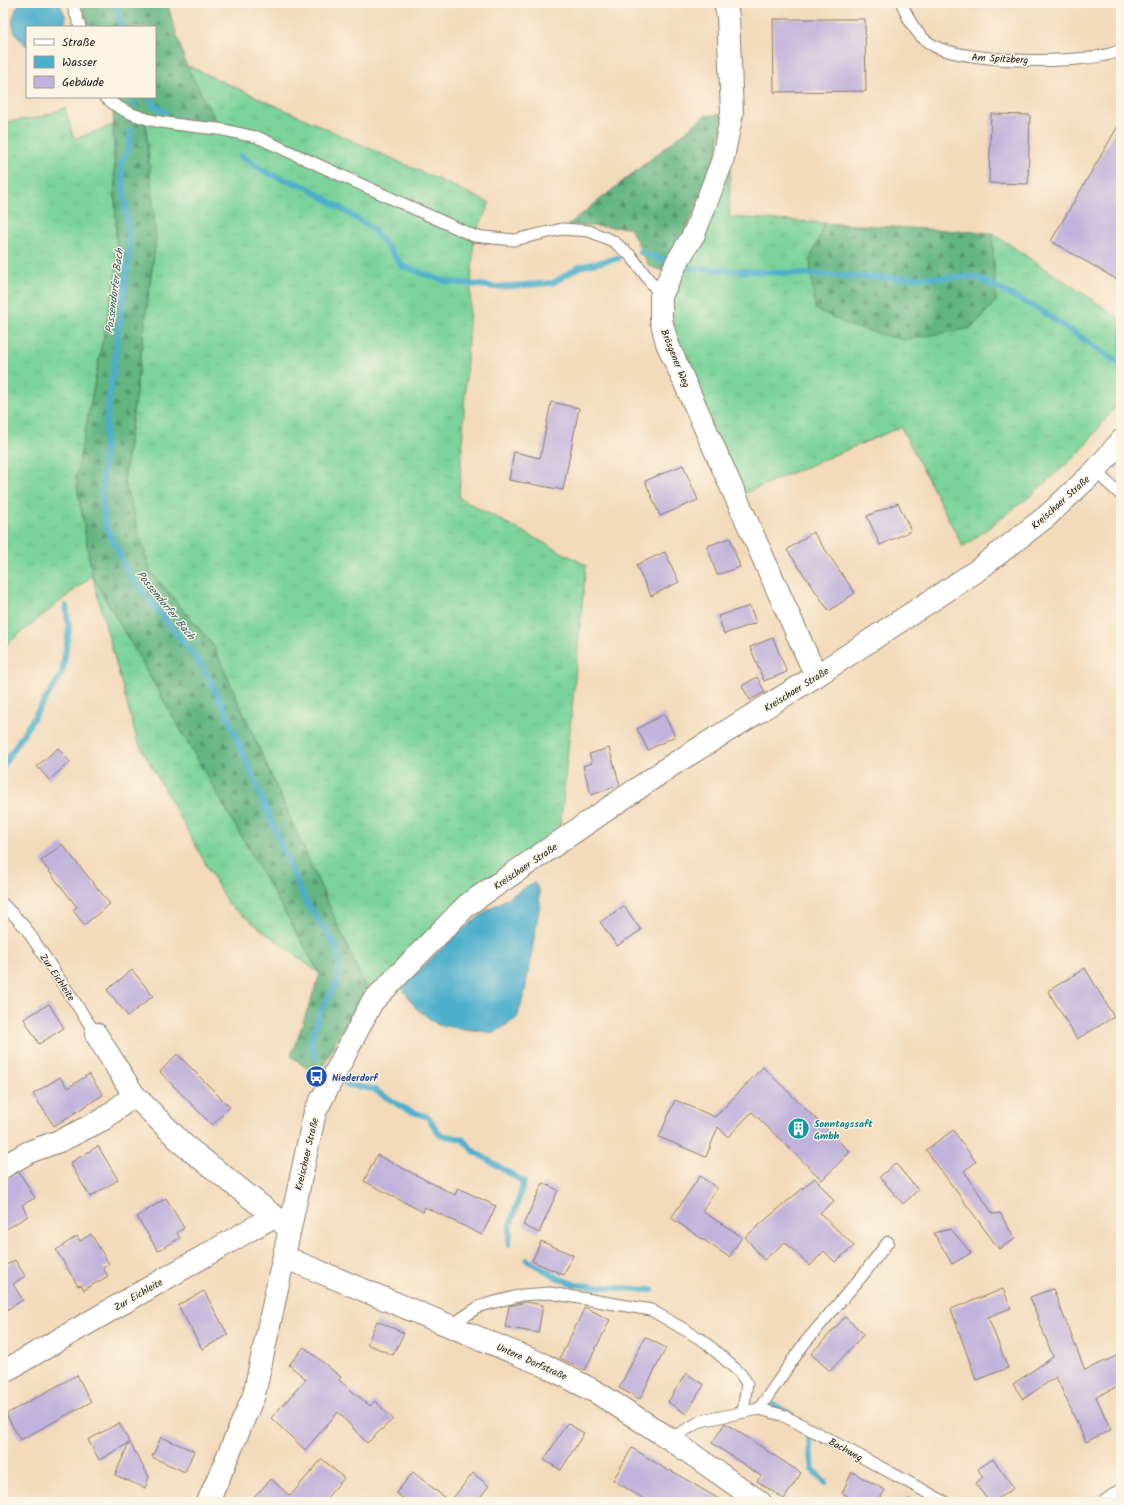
<svg xmlns="http://www.w3.org/2000/svg" width="1124" height="1505" viewBox="0 0 1124 1505" font-family="Kalam,sans-serif">
<style>
.grass{fill:url(#grass-tufts);stroke:#4b785b}
.forest{fill:url(#forest-firs);stroke:#40684f}
.water{fill:#4dafcc;stroke:#346674}
.lines{fill:none;stroke-linecap:round;stroke-linejoin:round}
.stream{stroke:#4dafcc;stroke-width:6}
.building{fill:#bfb2dc}
.service-casing{stroke:#887b6b;stroke-width:13}
.minor-casing{stroke:#887b6b;stroke-width:24}
.secondary-casing{stroke:#887b6b;stroke-width:24}
.service{stroke:#fff;stroke-width:11}
.minor{stroke:#fff;stroke-width:22}
.secondary{stroke:#fff;stroke-width:22}
.labels{text-anchor:middle;stroke-width:3;stroke-linejoin:round;paint-order:stroke}
.street-label{font-size:10px;fill:#1c1c1c;stroke:#fcf5e5}
.transit-label{font-size:10px;font-weight:bold;fill:#164399;stroke:#fcf5e5;text-anchor:start}
.culture-label{font-size:10px;font-weight:bold;fill:#0d838f;stroke:#fcf5e5;text-anchor:start}
.water-label{font-size:11px;font-style:italic;fill:#325e6b;stroke:#fcf5e5}
</style>
<defs>
<pattern id="grass-tufts" width="24" height="20" patternUnits="userSpaceOnUse"><rect width="24" height="20" fill="#7ad39a"/><path d="M3 7l-1-3M5 7V3M7 7l1-3M15 17l-1-3M17 17v-4M19 17l1-3" fill="none" stroke="#69b584"/></pattern>
<pattern id="forest-firs" width="22" height="20" patternUnits="userSpaceOnUse"><rect width="22" height="20" fill="#63b582"/><path d="M5 1l3.5 6h-7zM16 11l3.5 6h-7z" fill="#51926a"/></pattern>
</defs>
<rect width="100%" height="100%" fill="#fcf5e5"/>
<filter id="ink" filterUnits="userSpaceOnUse"><feTurbulence type="fractalNoise" baseFrequency=".025" numOctaves="2"/><feDisplacementMap in="SourceGraphic" scale="8" xChannelSelector="R" yChannelSelector="G"/><feConvolveMatrix kernelMatrix="1 2 1 2 8 2 1 2 1" color-interpolation-filters="sRGB"/></filter>
<filter id="wash" filterUnits="userSpaceOnUse"><feTurbulence type="fractalNoise" baseFrequency=".012" numOctaves="4" result="noise"/><feDisplacementMap in="SourceGraphic" scale="16" xChannelSelector="R" yChannelSelector="G"/><feGaussianBlur stdDeviation="0.9" result="paint"/><feColorMatrix in="noise" values="0 0 0 0 0 0 0 0 0 0 0 0 0 0 0 0 0 1.4 0 .05"/><feComposite in="paint" operator="in"/></filter>
<g filter="url(#wash)">
<rect width="100%" height="100%" fill="#f3daba"/>
<g class="grass">
<path d="M 186,65 L 490,203 L 474,236 L 459,498 L 586,565 L 559,842 L 467,905 L 372,1002 L 213,645 L 150,571 L 124,481 L 156,238 L 145,118 L 220,129 Z"/>
<path d="M 65,108 L 74,139 L 113,125 L 117,267 L 76,478 L 92,575 L 320,974 L 228,904 L 137,740 L 92,576 L 3,647 L 3,122 L 37,118 Z"/>
<path d="M 730,168 L 729,217 L 825,223 L 810,260 L 996,301 L 992,233 L 1121,319 L 1121,399 L 1080,452 L 1028,498 L 963,547 L 901,427 L 742,494 L 674,342 L 671,301 L 675,282 Z"/>
</g>
<g class="forest">
<path d="M 81,3 L 167,3 L 186,65 L 220,129 L 145,119 L 156,238 L 124,481 L 150,571 L 213,645 L 368,993 L 338,1037 L 318,1077 L 291,1056 L 320,974 L 92,575 L 76,478 L 117,267 L 113,104 L 111,97 L 155,97 L 155,27 L 89,27 Z"/>
<path d="M 724,114 L 712,175 L 666,272 L 649,266 L 630,228 L 568,225 L 705,116 Z"/>
<path d="M 825,223 L 992,233 L 996,301 L 972,328 L 903,340 L 851,326 L 815,309 L 810,260 Z"/>
</g>
<g class="water">
<path d="M 20,3 L 59,3 L 66,17 L 64,27 L 27,27 L 27,46 C 11,33 8,20 20,3 Z"/>
<path d="M 534,882 L 539,890 L 540,904 L 525,991 L 517,1018 L 494,1033 L 438,1025 L 416,1008 L 402,988 L 452,938 L 488,910 Z"/>
</g>
<g class="lines">
<g class="stream">
<path d="M 115,3 L 121,27"/>
<path d="M 133,97 L 134,105"/>
<path d="M 151,97 L 153,105 L 165,112"/>
<path d="M 131,130 L 129,147 L 121,164 L 130,248 L 106,422 L 102,498 L 106,527 L 130,576 L 203,667 L 224,708 L 303,897 L 337,948 L 339,965 L 337,982 L 320,1013 L 311,1040 L 312,1049 L 316,1058"/>
<path d="M 241,156 L 269,174 L 307,187 L 373,229 L 402,266 L 445,281 L 496,287 L 553,283 L 579,267 L 618,258"/>
<path d="M 640,252 L 664,260"/>
<path d="M 686,268 L 888,278 L 976,277 L 1040,310 L 1121,364"/>
<path d="M 3,766 L 62,673 L 69,629 L 66,606"/>
<path d="M 341,1080 L 348,1085 L 373,1089 L 407,1110 L 428,1117 L 440,1135 L 462,1139 L 475,1152 L 524,1182 L 510,1226 L 509,1244"/>
<path d="M 527,1260 L 558,1278 L 576,1285 L 652,1290"/>
<path d="M 771,1403 L 789,1413"/>
<path d="M 808,1433 L 813,1470 L 825,1483"/>
<path d="M 903,1502 L 909,1500"/>
</g>
</g>
<g id="blocks">
<g class="building">
<path d="M 773,19 L 865,19 L 866,91 L 774,92 Z"/>
<path d="M 991,114 L 1030,115 L 1028,184 L 989,183 Z"/>
<path d="M 1121,121 L 1121,282 L 1051,241 Z"/>
<path d="M 551,402 L 579,408 L 563,490 L 509,480 L 514,452 L 540,458 Z"/>
<path d="M 683,465 L 698,500 L 660,516 L 645,481 Z"/>
<path d="M 898,503 L 911,531 L 880,545 L 867,516 Z"/>
<path d="M 813,532 L 855,593 L 829,611 L 787,550 Z"/>
<path d="M 730,538 L 740,567 L 717,575 L 707,546 Z"/>
<path d="M 665,552 L 679,582 L 651,596 L 636,565 Z"/>
<path d="M 750,606 L 756,623 L 724,634 L 718,616 Z"/>
<path d="M 773,638 L 787,672 L 764,681 L 750,647 Z"/>
<path d="M 757,677 L 765,692 L 750,700 L 742,686 Z"/>
<path d="M 664,714 L 675,736 L 648,750 L 637,729 Z"/>
<path d="M 58,748 L 70,762 L 49,780 L 37,766 Z"/>
<path d="M 609,748 L 620,785 L 591,795 L 583,766 L 592,763 L 589,754 Z"/>
<path d="M 62,844 L 110,904 L 84,925 L 73,910 L 77,907 L 41,861 Z"/>
<path d="M 624,906 L 641,930 L 617,946 L 600,922 Z"/>
<path d="M 1085,968 L 1114,1017 L 1077,1039 L 1048,991 Z"/>
<path d="M 132,970 L 153,996 L 128,1016 L 107,990 Z"/>
<path d="M 49,1004 L 64,1028 L 39,1044 L 24,1019 Z"/>
<path d="M 177,1054 L 230,1107 L 212,1125 L 160,1072 Z"/>
<path d="M 763,1067 L 850,1152 L 822,1180 L 752,1112 L 728,1137 L 718,1127 L 706,1157 L 659,1137 L 675,1100 L 715,1117 Z"/>
<path d="M 89,1074 L 103,1095 L 54,1126 L 33,1094 L 60,1077 L 68,1088 Z"/>
<path d="M 953,1130 L 976,1162 L 964,1171 L 993,1214 L 1000,1213 L 1015,1239 L 999,1249 L 926,1150 Z"/>
<path d="M 98,1146 L 118,1180 L 90,1197 L 70,1163 Z"/>
<path d="M 377,1155 L 455,1195 L 458,1188 L 496,1206 L 482,1235 L 425,1207 L 423,1212 L 364,1181 Z"/>
<path d="M 895,1163 L 918,1190 L 903,1204 L 880,1177 Z"/>
<path d="M 19,1172 L 35,1198 L 22,1205 L 28,1216 L 3,1231 L 3,1179 Z"/>
<path d="M 700,1176 L 717,1188 L 702,1211 L 742,1237 L 729,1257 L 671,1218 Z"/>
<path d="M 815,1178 L 834,1201 L 820,1213 L 854,1246 L 835,1262 L 824,1251 L 810,1266 L 785,1242 L 764,1260 L 745,1237 Z"/>
<path d="M 543,1183 L 558,1190 L 539,1233 L 523,1225 Z"/>
<path d="M 166,1198 L 184,1228 L 177,1233 L 180,1238 L 158,1251 L 137,1217 Z"/>
<path d="M 951,1229 L 971,1253 L 952,1264 L 934,1233 Z"/>
<path d="M 91,1234 L 109,1264 L 103,1268 L 108,1276 L 84,1290 L 81,1285 L 78,1286 L 56,1250 L 77,1236 L 80,1241 Z"/>
<path d="M 541,1241 L 573,1255 L 564,1275 L 532,1261 Z"/>
<path d="M 15,1260 L 25,1276 L 13,1284 L 23,1300 L 3,1312 L 3,1267 Z"/>
<path d="M 1003,1289 L 1011,1308 L 988,1317 L 1008,1368 L 976,1380 L 951,1309 Z"/>
<path d="M 1053,1289 L 1085,1370 L 1121,1354 L 1121,1385 L 1096,1397 L 1111,1430 L 1086,1442 L 1056,1377 L 1023,1399 L 1013,1384 L 1053,1357 L 1030,1297 Z"/>
<path d="M 204,1291 L 228,1335 L 202,1349 L 178,1305 Z"/>
<path d="M 526,1302 L 543,1305 L 538,1333 L 505,1327 L 509,1306 Z"/>
<path d="M 585,1307 L 610,1320 L 585,1370 L 560,1358 Z"/>
<path d="M 845,1317 L 864,1334 L 830,1371 L 811,1354 Z"/>
<path d="M 377,1321 L 404,1333 L 393,1355 L 367,1344 Z"/>
<path d="M 645,1337 L 666,1348 L 640,1399 L 619,1388 Z"/>
<path d="M 304,1347 L 341,1377 L 339,1380 L 370,1406 L 375,1401 L 393,1419 L 367,1443 L 338,1412 L 305,1450 L 271,1418 L 306,1379 L 289,1365 Z"/>
<path d="M 686,1373 L 704,1385 L 686,1414 L 668,1402 Z"/>
<path d="M 77,1375 L 91,1402 L 20,1440 L 6,1414 Z"/>
<path d="M 119,1423 L 149,1477 L 145,1488 L 115,1475 L 129,1443 L 99,1460 L 88,1440 Z"/>
<path d="M 567,1423 L 584,1433 L 561,1470 L 544,1460 Z"/>
<path d="M 725,1423 L 801,1473 L 784,1499 L 757,1481 L 761,1476 L 712,1443 Z"/>
<path d="M 161,1437 L 194,1451 L 185,1472 L 152,1457 Z"/>
<path d="M 632,1448 L 669,1471 L 670,1470 L 724,1502 L 649,1502 L 613,1480 Z"/>
<path d="M 322,1459 L 344,1478 L 323,1502 L 250,1502 L 271,1479 L 290,1496 Z"/>
<path d="M 993,1459 L 1014,1488 L 993,1502 L 989,1502 L 975,1483 L 983,1477 L 978,1469 Z"/>
<path d="M 413,1472 L 450,1502 L 473,1473 L 489,1486 L 476,1502 L 408,1502 L 396,1493 Z"/>
<path d="M 852,1472 L 885,1490 L 878,1502 L 859,1502 L 842,1493 Z"/>
</g>
</g>
</g>
<g filter="url(#ink)">
<use href="#blocks" fill-opacity="0" stroke="#887b6b" stroke-width="1"/>
<g class="lines">
<defs>
<g id="service">
<path d="M 72,3 L 80,27"/>
<path d="M 902,3 C 908,20 917,37 934,46 C 967,63 1088,66 1121,50"/>
<path d="M 105,97 C 135,125 180,124 218,129 C 231,131 244,135 257,137 L 474,236 L 514,240 L 562,229 L 589,231 L 613,241 L 631,256 L 661,296"/>
<path d="M 1095,471 L 1121,495"/>
<path d="M 3,904 L 25,927 L 96,1034"/>
<path d="M 450,1326 L 480,1306 L 522,1295 L 550,1293 L 651,1310 L 704,1341 L 740,1373 L 747,1383 L 743,1412"/>
<path d="M 759,1409 L 803,1345 L 862,1276 L 888,1242"/>
<path d="M 670,1439 L 701,1421 L 759,1409 L 782,1415 L 819,1434 L 945,1502"/>
<path d="M 1103,1502 L 1121,1489"/>
</g>
<g id="minor">
<path d="M 725,3 L 728,16 L 732,113 L 722,162 L 694,234 L 677,262 L 661,296 L 661,320 L 667,343 L 816,676"/>
<path d="M 96,1034 L 134,1095 L 184,1145 L 284,1224"/>
<path d="M 3,1167 L 29,1152 L 62,1140 L 104,1119 L 134,1095"/>
<path d="M 284,1257 L 544,1365 L 596,1392 L 670,1439 L 760,1502"/>
<path d="M 3,1372 L 274,1216"/>
</g>
<path id="secondary" d="M 208,1502 L 254,1395 L 315,1112 L 372,1002 L 467,905 L 672,765 L 816,676 L 975,572 L 1047,516 L 1095,471 L 1121,441"/>
</defs>
<use href="#service" class="service-casing"/>
<use href="#minor" class="minor-casing"/>
<use href="#secondary" class="secondary-casing"/>
<use href="#service" class="service"/>
<use href="#minor" class="minor"/>
<use href="#secondary" class="secondary"/>
</g>
</g>
<defs>
<symbol id="bus-disc" viewBox="-11 -11 22 22"><circle r="9.5" fill="#1a4fb4" stroke="#fcf5e5"/><path d="M-5-6H5V4H4V6H2V4H-2V6H-4V4H-5ZM-3.5-4V0h7V-4ZM-3.5 1.2v1.5H-2V1.2ZM2 1.2v1.5H3.5V1.2Z" fill="#fff"/></symbol>
<symbol id="building-disc" viewBox="-11 -11 22 22"><circle r="9.5" fill="#0f9aa8" stroke="#fcf5e5"/><path d="M-4-6H4V6H1V3H-1V6H-4ZM-2.5-4.3h1.7v1.8h-1.7ZM.8-4.3h1.7v1.8H.8ZM-2.5-1h1.7V.8h-1.7ZM.8-1h1.7V.8H.8Z" fill="#fff"/></symbol>
</defs>
<g fill-rule="evenodd">
<use href="#bus-disc" x="304" y="1064" width="25" height="25"/>
<use href="#building-disc" x="786" y="1116" width="25" height="25"/>
</g>
<g class="labels">
<g class="street-label">
<text transform="translate(1000 58) rotate(3)" y="4">Am Spitzberg</text>
<text transform="translate(676 358) rotate(68)" y="4">Brösgener Weg</text>
<text transform="translate(1060 502) rotate(-42)" y="4">Kreischaer Straße</text>
<text transform="translate(796 689) rotate(-32)" y="4">Kreischaer Straße</text>
<text transform="translate(525 866) rotate(-34)" y="4">Kreischaer Straße</text>
<text transform="translate(58 977) rotate(56)" y="4">Zur Eichleite</text>
<text transform="translate(306 1154) rotate(-77)" y="4">Kreischaer Straße</text>
<text transform="translate(138 1294) rotate(-30)" y="4">Zur Eichleite</text>
<text transform="translate(532 1361) rotate(24)" y="4">Untere Dorfstraße</text>
<text transform="translate(846 1449) rotate(29)" y="4">Bachweg</text>
</g>
<g class="transit-label">
<text x="332" y="1081">Niederdorf</text>
</g>
<g class="culture-label">
<text x="814" y="1127">Sonntagssaft<tspan x="814" dy="12">Gmbh</tspan></text>
</g>
<g class="water-label">
<text transform="translate(114 291) rotate(-83)" y="4">Possendorfer Bach</text>
<text transform="translate(166 605) rotate(51)" y="4">Possendorfer Bach</text>
</g>
</g>
<rect width="1124" height="1505" fill="none" stroke="#fcf5e5" stroke-width="16"/>
<rect x="26" y="26" width="130" height="72" fill="#fcf5e5" stroke="#a29e95"/>
<rect x="34" y="39" width="20" height="6" fill="#ffffff" stroke="#a29e95"/>
<text x="62" y="46" font-size="12" fill="#1c1c1c">Straße</text>
<rect x="34" y="56" width="20" height="12" fill="#4dafcc" stroke="#a29e95"/>
<text x="62" y="66" font-size="12" fill="#1c1c1c">Wasser</text>
<rect x="34" y="76" width="20" height="12" fill="#bfb2dc" stroke="#a29e95"/>
<text x="62" y="86" font-size="12" fill="#1c1c1c">Gebäude</text>
</svg>
